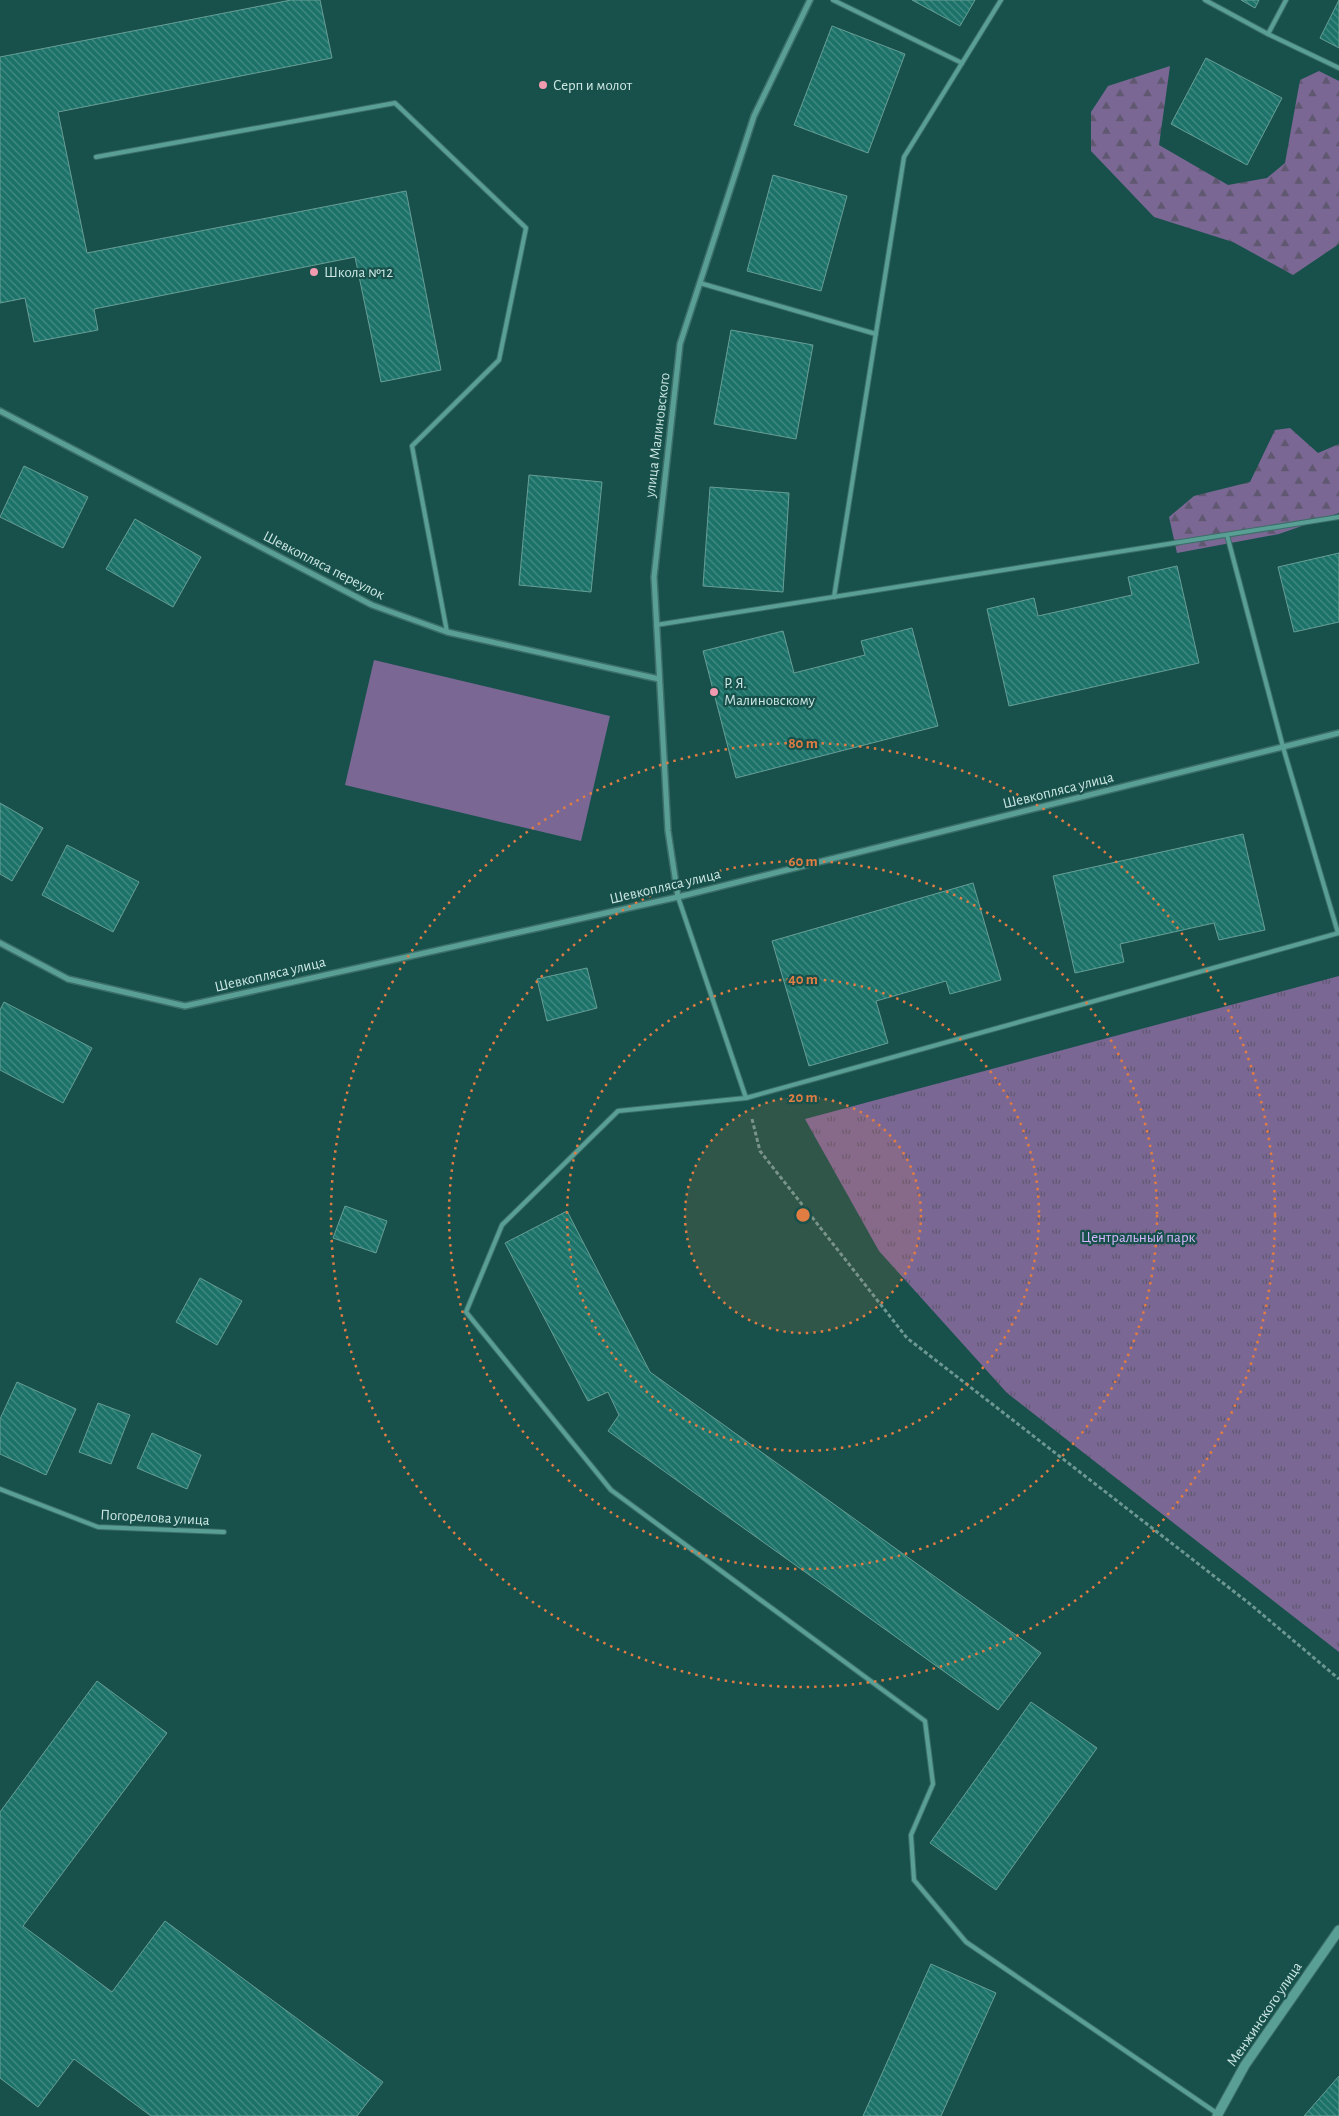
<svg xmlns="http://www.w3.org/2000/svg" width="1339" height="2116" viewBox="0 0 1339 2116" font-family="'Alegreya Sans',sans-serif">
<style>
.grass{fill:#7b6794}
.forest{fill:url(#forest-firs)}
.park{fill:url(#park-tufts)}
.building{fill:url(#building-back-hatch);stroke:#679e96}
.lines{fill:none;stroke-linecap:round;stroke-linejoin:round}
.service-casing{stroke:#3c6f69;stroke-width:6}
.minor-casing{stroke:#3c6f69;stroke-width:8}
.tertiary-casing{stroke:#3c6f69;stroke-width:11}
.path{stroke:#6c9792;stroke-width:3;stroke-dasharray:4 2.5;stroke-linecap:butt}
.service{stroke:#5a9f95;stroke-width:4}
.minor{stroke:#5a9f95;stroke-width:5}
.tertiary{stroke:#5a9f95;stroke-width:9}
.ring{fill:none;stroke:#e17c42;stroke-width:2.5;stroke-dasharray:2.5 5}
.poi-dot{fill:#f29aaf;stroke:#18514b;stroke-width:2}
.labels{text-anchor:middle;stroke-width:4.5;stroke-linejoin:round;paint-order:stroke}
.poi-label{font-size:15px;fill:#cce7e3;stroke:#18514b;text-anchor:start}
.street-label{font-size:15px;fill:#cce7e3;stroke:#18514b}
.park-label{font-size:15px;fill:#d5b6fd;stroke:#18514b}
.centre{fill:#e17c42;stroke:#18514b;stroke-width:2.5}
.ring-label{font-size:15px;text-anchor:middle;font-weight:bold;fill:#e17c42;stroke:#18514b;stroke-width:4.5;stroke-linejoin:round;paint-order:stroke}
</style>
<defs>
<pattern id="forest-firs" width="22" height="20" patternUnits="userSpaceOnUse" patternTransform="scale(1.25)"><rect width="22" height="20" fill="#7b6794"/><path d="M5 1l3.5 6h-7zM16 11l3.5 6h-7z" fill="#5f5870"/></pattern>
<pattern id="park-tufts" width="24" height="20" patternUnits="userSpaceOnUse" patternTransform="scale(1.25)"><rect width="24" height="20" fill="#7b6794"/><path d="M3 7l-1-3M5 7V3M7 7l1-3M15 17l-1-3M17 17v-4M19 17l1-3" fill="none" stroke="#5f5870"/></pattern>
<pattern id="building-back-hatch" width="6" height="6" patternUnits="userSpaceOnUse" patternTransform="scale(1.25)"><rect width="6" height="6" fill="#1c7268"/><path d="M-1 5l2 2M0 0l6 6M5-1l2 2" fill="none" stroke="#468d85"/></pattern>
</defs>
<rect width="100%" height="100%" fill="#18514b"/>
<path class="grass" d="M 374,660 L 610,716 L 581,841 L 345,785 Z"/>
<g class="forest">
<path d="M 1170,66 L 1159,145 L 1228,185 L 1267,178 L 1285,163 L 1300,80 L 1319,71 L 1339,81 L 1339,244 L 1293,275 L 1233,242 L 1154,217 L 1091,151 L 1091,112 L 1108,86 Z"/>
<path d="M 1290,428 L 1318,453 L 1339,444 L 1339,513 L 1279,534 L 1177,553 L 1169,517 L 1194,496 L 1250,482 L 1275,430 Z"/>
</g>
<path class="park" d="M 1339,976 L 1339,1652 L 1007,1393 L 879,1251 L 805,1119 Z"/>
<g class="building">
<path d="M 291,0 L 320,0 L 332,58 L 58,112 L 87,253 L 406,191 L 441,370 L 381,382 L 355,257 L 94,309 L 98,330 L 34,342 L 25,298 L 0,303 L 0,57 Z"/>
<path d="M 912,0 L 975,0 L 960,26 Z"/>
<path d="M 1241,0 L 1259,0 L 1255,8 Z"/>
<path d="M 1339,0 L 1339,48 L 1320,38 Z"/>
<path d="M 832,26 L 905,54 L 868,153 L 794,125 Z"/>
<path d="M 1206,58 L 1282,98 L 1247,165 L 1171,124 Z"/>
<path d="M 773,175 L 847,196 L 821,291 L 747,271 Z"/>
<path d="M 731,330 L 813,345 L 796,439 L 714,424 Z"/>
<path d="M 24,466 L 88,497 L 63,548 L 0,517 Z"/>
<path d="M 529,475 L 602,482 L 591,592 L 519,585 Z"/>
<path d="M 710,487 L 789,493 L 783,592 L 703,586 Z"/>
<path d="M 135,519 L 201,557 L 173,607 L 106,569 Z"/>
<path d="M 1339,553 L 1339,622 L 1294,632 L 1278,567 Z"/>
<path d="M 1177,566 L 1199,663 L 1009,706 L 987,609 L 1034,598 L 1038,616 L 1132,595 L 1128,577 Z"/>
<path d="M 912,628 L 938,726 L 736,778 L 703,651 L 783,631 L 794,673 L 865,655 L 861,641 Z"/>
<path d="M 0,803 L 43,828 L 12,881 L 0,874 Z"/>
<path d="M 1243,834 L 1265,930 L 1219,940 L 1214,923 L 1120,944 L 1124,962 L 1075,973 L 1053,876 Z"/>
<path d="M 67,845 L 139,882 L 113,932 L 42,895 Z"/>
<path d="M 973,883 L 1001,980 L 950,994 L 946,981 L 876,1001 L 888,1043 L 809,1066 L 772,941 Z"/>
<path d="M 587,968 L 597,1008 L 547,1021 L 537,979 Z"/>
<path d="M 4,1002 L 92,1048 L 63,1103 L 0,1070 L 0,1010 Z"/>
<path d="M 345,1206 L 387,1221 L 376,1253 L 333,1238 Z"/>
<path d="M 567,1211 L 650,1372 L 1041,1653 L 998,1710 L 608,1431 L 619,1415 L 608,1392 L 588,1401 L 505,1243 Z"/>
<path d="M 200,1278 L 242,1301 L 217,1345 L 176,1322 Z"/>
<path d="M 17,1382 L 76,1409 L 46,1475 L 0,1454 L 0,1419 Z"/>
<path d="M 98,1403 L 130,1415 L 111,1464 L 79,1452 Z"/>
<path d="M 152,1433 L 201,1455 L 187,1489 L 137,1468 Z"/>
<path d="M 97,1681 L 167,1733 L 23,1926 L 112,1992 L 165,1921 L 383,2082 L 357,2116 L 151,2116 L 74,2059 L 38,2107 L 0,2078 L 0,1812 Z"/>
<path d="M 1031,1702 L 1097,1748 L 996,1890 L 930,1843 Z"/>
<path d="M 931,1964 L 996,1993 L 941,2116 L 863,2116 Z"/>
<path d="M 1339,2076 L 1339,2116 L 1304,2116 Z"/>
</g>
<g class="lines">
<defs>
<g id="service">
<path d="M 833,0 L 962,63"/>
<path d="M 1205,0 L 1268,34"/>
<path d="M 1286,0 L 1268,34 L 1339,68"/>
<path d="M 96,157 L 395,103 L 526,228 L 499,360 L 412,446 L 447,632"/>
<path d="M 700,283 L 876,334"/>
<path d="M 1227,535 L 1283,747 L 1338,933"/>
<path d="M 834,597 L 904,157 L 1001,0"/>
<path d="M 656,625 L 1339,517"/>
<path d="M 678,897 L 746,1098 L 618,1111 L 502,1225 L 466,1312 L 611,1490 L 925,1721 L 933,1784 L 911,1835 L 914,1880 L 966,1942 L 1218,2114"/>
<path d="M 746,1098 L 1339,933"/>
<path d="M 0,1489 L 98,1527 L 224,1532"/>
</g>
<g id="minor">
<path d="M 0,411 L 372,605 L 447,632 L 659,679"/>
<path d="M 678,897 L 668,831 L 654,577 L 680,344 L 754,116 L 810,0"/>
<path d="M 0,943 L 68,979 L 185,1006 L 678,897 L 1339,733"/>
</g>
<path id="tertiary" d="M 1217,2116 L 1245,2065 L 1339,1930"/>
</defs>
<use href="#service" class="service-casing"/>
<use href="#minor" class="minor-casing"/>
<use href="#tertiary" class="tertiary-casing"/>
<path class="path" d="M 752,1119 L 760,1151 L 907,1338 L 1250,1604 L 1339,1679"/>
<use href="#service" class="service"/>
<use href="#minor" class="minor"/>
<use href="#tertiary" class="tertiary"/>
</g>
<circle cx="803" cy="1215" r="118" fill="#e17c42" fill-opacity=".12"/>
<g class="ring">
<circle cx="803" cy="1215" r="118"/>
<circle cx="803" cy="1215" r="236"/>
<circle cx="803" cy="1215" r="354"/>
<circle cx="803" cy="1215" r="472"/>
</g>
<g class="poi-dot">
<circle cx="543" cy="85" r="5"/>
<circle cx="314" cy="272" r="5"/>
<circle cx="714" cy="692" r="5"/>
</g>
<g class="labels">
<g class="poi-label">
<text x="553" y="90">Серп и молот</text>
<text x="324" y="277">Школа №12</text>
<text x="724" y="688">Р. Я.<tspan x="724" dy="17">Малиновскому</tspan></text>
</g>
<g class="street-label">
<text transform="translate(657 435) rotate(-83)" y="5">улица Малиновского</text>
<text transform="translate(324 565) rotate(27)" y="5">Шевкопляса переулок</text>
<text transform="translate(1058 790) rotate(-14)" y="5">Шевкопляса улица</text>
<text transform="translate(665 886) rotate(-13)" y="5">Шевкопляса улица</text>
<text transform="translate(270 974) rotate(-13)" y="5">Шевкопляса улица</text>
<text transform="translate(155 1517) rotate(3)" y="5">Погорелова улица</text>
<text transform="translate(1264 2014) rotate(-56)" y="5">Менжинского улица</text>
</g>
<g class="park-label">
<text x="1138" y="1242">Центральный парк</text>
</g>
</g>
<circle cx="803" cy="1215" r="8" class="centre"/>
<g class="ring-label">
<text x="803" y="748">80 m</text>
<text x="803" y="866">60 m</text>
<text x="803" y="984">40 m</text>
<text x="803" y="1102">20 m</text>
</g>
</svg>
